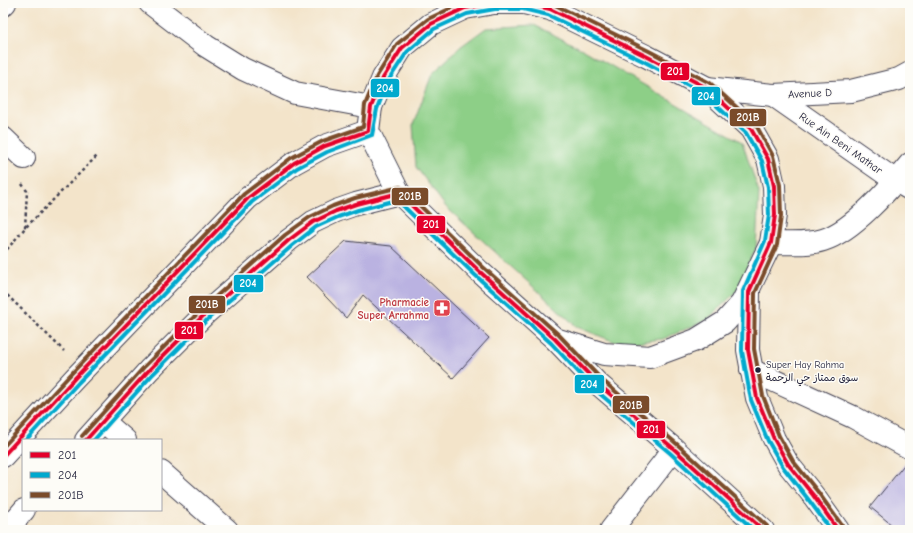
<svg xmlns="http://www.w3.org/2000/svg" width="913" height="533" viewBox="0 0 913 533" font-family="'Comic Neue','Playpen Sans Arabic',sans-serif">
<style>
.green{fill:#8dcf87;stroke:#587861}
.building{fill:#bab2e1}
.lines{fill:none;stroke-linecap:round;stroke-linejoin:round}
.minor-casing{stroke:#413f50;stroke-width:24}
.major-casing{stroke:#413f50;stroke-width:24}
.path{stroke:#413f50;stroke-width:2.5;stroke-dasharray:3 3;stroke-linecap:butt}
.minor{stroke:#fff;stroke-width:22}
.major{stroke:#fff;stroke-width:22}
.bus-1-casing{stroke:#fdfcf7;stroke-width:7}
.bus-2-casing{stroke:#fdfcf7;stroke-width:7}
.bus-3-casing{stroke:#fdfcf7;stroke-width:7}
.bus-1{stroke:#e4002b;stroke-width:4}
.bus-2{stroke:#00a9ce;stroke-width:4}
.bus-3{stroke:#7a4b2a;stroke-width:4}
.bus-dot{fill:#22223b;stroke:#fdfcf7;stroke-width:1.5}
.labels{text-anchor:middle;stroke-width:3;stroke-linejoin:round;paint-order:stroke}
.bus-label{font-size:10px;fill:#22223b;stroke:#fdfcf7;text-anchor:start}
.street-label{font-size:11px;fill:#22223b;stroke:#fdfcf7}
.health-label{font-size:11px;font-weight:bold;fill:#be3a42;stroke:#fdfcf7;text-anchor:end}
.line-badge{stroke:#fdfcf7;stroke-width:1.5}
.badge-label{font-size:11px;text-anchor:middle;font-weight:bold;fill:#fff}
</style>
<rect width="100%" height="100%" fill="#fdfcf7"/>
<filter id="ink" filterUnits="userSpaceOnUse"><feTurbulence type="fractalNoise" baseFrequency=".025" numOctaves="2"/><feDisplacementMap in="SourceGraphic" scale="8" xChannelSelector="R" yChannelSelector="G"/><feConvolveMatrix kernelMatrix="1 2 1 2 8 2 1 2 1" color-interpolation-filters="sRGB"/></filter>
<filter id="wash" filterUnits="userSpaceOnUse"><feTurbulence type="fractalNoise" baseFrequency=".012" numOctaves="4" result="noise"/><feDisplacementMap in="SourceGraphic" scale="16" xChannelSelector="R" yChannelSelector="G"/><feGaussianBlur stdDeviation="0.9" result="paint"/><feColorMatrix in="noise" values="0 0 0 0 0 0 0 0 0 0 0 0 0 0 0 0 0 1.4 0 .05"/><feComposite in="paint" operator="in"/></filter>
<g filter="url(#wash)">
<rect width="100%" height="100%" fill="#f3e4ca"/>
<path class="green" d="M 534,25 L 584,50 L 742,142 L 759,192 L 756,248 L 737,291 L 707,320 L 663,339 L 620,344 L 577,327 L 446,207 L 416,167 L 413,125 L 432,74 L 460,47 L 486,28 Z"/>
<g id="blocks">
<g class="building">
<path d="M 346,241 L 391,246 L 489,338 L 453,378 L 363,295 L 346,318 L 307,277 Z"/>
<path d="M 908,460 L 910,460 L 910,530 L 898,530 L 870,507 Z"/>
</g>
</g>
</g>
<g filter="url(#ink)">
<use href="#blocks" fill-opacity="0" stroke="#413f50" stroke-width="1"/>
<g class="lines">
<defs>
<g id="minor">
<path d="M 150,3 L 206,46 L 243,69 L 295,93 L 371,107"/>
<path d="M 3,5 L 5,3"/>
<path d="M 773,95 L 896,181 L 910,189"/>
<path d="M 3,138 L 24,158"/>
<path d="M 751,370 L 853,417 L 910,448"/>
<path d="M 103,421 L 125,440"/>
<path d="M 161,472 L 227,530"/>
<path d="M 611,530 L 674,449"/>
</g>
<g id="major">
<path d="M 707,88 L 773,95 L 851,91 L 899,79 L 910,73"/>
<path d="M 771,243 C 788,243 807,245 823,240 C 853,231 890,188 910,164"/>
<path d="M 749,292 L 748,350 L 757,398 L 774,439 L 788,464 L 813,495 L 838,530"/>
<path d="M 555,339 L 604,354 L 650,357 L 696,340 L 725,322 L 742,303 L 771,243 L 775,215 L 774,186 L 768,159 L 751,129 L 707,88 L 646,56 L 550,9 L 524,3 L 494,3 L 465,8 L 431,24 L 402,48 L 383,78 L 371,107 L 368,131 L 399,193 L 479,271 L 555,339 L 597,383 L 674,449 L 763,530"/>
<path d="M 86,440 L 149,370 L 206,313 L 289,240 L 313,222 L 336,211 L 356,204 L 399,193"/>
<path d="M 3,456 L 75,378 L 248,198 L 294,163 L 325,146 L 368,131"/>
<path d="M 7,530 L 24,510"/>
</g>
</defs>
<use href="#minor" class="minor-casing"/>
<use href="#major" class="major-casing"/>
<g class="path">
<path d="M 22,184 L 27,191 L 25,228"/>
<path d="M 3,254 L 25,228 L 98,155"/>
<path d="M 3,291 L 64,351"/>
</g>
<use href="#minor" class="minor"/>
<use href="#major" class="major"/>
<defs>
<g id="bus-1">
<path d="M 86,440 L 149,370 L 206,313 L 289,240 L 313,222 L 336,211 L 356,204 L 399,193 L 479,271 L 555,339 L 597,383 L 674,449 L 763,530"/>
<path d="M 3,456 L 75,378 L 248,198 L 294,163 L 325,146 L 368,131 L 371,107 L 383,78 L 402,48 L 431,24 L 465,8 L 494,3 L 524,3 L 550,9 L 646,56 L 707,88 L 751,129 L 768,159 L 774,186 L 775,215 L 771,243 L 749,292 L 748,350 L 757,398 L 774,439 L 788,464 L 813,495 L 838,530"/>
</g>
<g id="bus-2">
<path d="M 26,440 L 79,382 L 252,202 L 297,168 L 327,152 L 372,135 L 377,109 L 388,81 L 407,52 L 434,29 L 467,14 L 495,9 L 523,9 L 548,15 L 643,61 L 703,93 L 746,133 L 762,161 L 768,187 L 769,215 L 765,241 L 743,291 L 742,351 L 751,400 L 768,441 L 783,467 L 808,499 L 831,530"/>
<path d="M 94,440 L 153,374 L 210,317 L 293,245 L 316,227 L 338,217 L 358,210 L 397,200 L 475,275 L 551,343 L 593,388 L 670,453 L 754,530"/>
</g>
<g id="bus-3">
<path d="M 551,3 L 649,51 L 710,83 L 756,125 L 773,156 L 780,185 L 781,216 L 777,245 L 755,293 L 754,349 L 763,396 L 779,436 L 793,461 L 818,492 L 843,527"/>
<path d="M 82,436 L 145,366 L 202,309 L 285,235 L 310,217 L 333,206 L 355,198 L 400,187 L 403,189 L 483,267 L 559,335 L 601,379 L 678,445 L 767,526"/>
<path d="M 3,447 L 71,374 L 244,194 L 291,158 L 323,141 L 363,127 L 365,105 L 377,76 L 397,44 L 428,19 L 462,3"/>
</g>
</defs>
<use href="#bus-1" class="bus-1-casing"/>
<use href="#bus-2" class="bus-2-casing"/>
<use href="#bus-3" class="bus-3-casing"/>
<use href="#bus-1" class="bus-1"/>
<use href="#bus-2" class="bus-2"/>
<use href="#bus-3" class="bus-3"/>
</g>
</g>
<defs>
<symbol id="pharmacy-square" viewBox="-11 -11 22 22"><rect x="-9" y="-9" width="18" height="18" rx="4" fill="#e0444e" stroke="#fdfcf7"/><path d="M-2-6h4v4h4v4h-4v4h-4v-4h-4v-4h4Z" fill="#fff"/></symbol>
</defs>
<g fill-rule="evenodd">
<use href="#pharmacy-square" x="432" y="298" width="20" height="20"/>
</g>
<circle class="bus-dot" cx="758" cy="370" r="3.5"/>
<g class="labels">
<g class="bus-label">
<text x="766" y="368">Super Hay Rahma<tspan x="766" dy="13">سوق ممتاز حي الرحمة</tspan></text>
</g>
<g class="street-label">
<text transform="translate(810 93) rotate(-3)" y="4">Avenue D</text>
<text transform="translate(841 143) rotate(35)" y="4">Rue Ain Beni Mathar</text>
</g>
<g class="health-label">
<text x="429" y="306">Pharmacie<tspan x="429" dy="13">Super Arrahma</tspan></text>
</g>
</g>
<g class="line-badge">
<rect x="660" y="62" width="30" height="19" rx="4" fill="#e4002b"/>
<rect x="370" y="78" width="30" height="20" rx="4" fill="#00a9ce"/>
<rect x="691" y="86" width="30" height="20" rx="4" fill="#00a9ce"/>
<rect x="729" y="108" width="38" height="19" rx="4" fill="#7a4b2a"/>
<rect x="391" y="187" width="38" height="19" rx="4" fill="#7a4b2a"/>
<rect x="416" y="215" width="30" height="19" rx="4" fill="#e4002b"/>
<rect x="233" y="274" width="31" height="19" rx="4" fill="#00a9ce"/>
<rect x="188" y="295" width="38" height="19" rx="4" fill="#7a4b2a"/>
<rect x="174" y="321" width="30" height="19" rx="4" fill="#e4002b"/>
<rect x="574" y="374" width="31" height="20" rx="4" fill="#00a9ce"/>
<rect x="612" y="395" width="38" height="19" rx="4" fill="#7a4b2a"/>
<rect x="636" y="420" width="30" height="19" rx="4" fill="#e4002b"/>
</g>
<g class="badge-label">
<text x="675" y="75">201</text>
<text x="385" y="92">204</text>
<text x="706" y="100">204</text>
<text x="748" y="121">201B</text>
<text x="410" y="200">201B</text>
<text x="431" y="228">201</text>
<text x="248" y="287">204</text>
<text x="207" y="308">201B</text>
<text x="189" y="334">201</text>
<text x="589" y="388">204</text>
<text x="631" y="409">201B</text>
<text x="651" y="433">201</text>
</g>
<rect width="913" height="533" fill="none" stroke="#fdfcf7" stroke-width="16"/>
<rect x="22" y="439" width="140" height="72" fill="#fdfcf7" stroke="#a5a5ac"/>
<rect x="30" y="452" width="20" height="6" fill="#e4002b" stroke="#a5a5ac"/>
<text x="58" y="459" font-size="12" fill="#22223b">201</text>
<rect x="30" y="472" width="20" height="6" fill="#00a9ce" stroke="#a5a5ac"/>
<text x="58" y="479" font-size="12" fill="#22223b">204</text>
<rect x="30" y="492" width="20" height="6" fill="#7a4b2a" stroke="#a5a5ac"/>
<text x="58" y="499" font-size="12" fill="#22223b">201B</text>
</svg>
